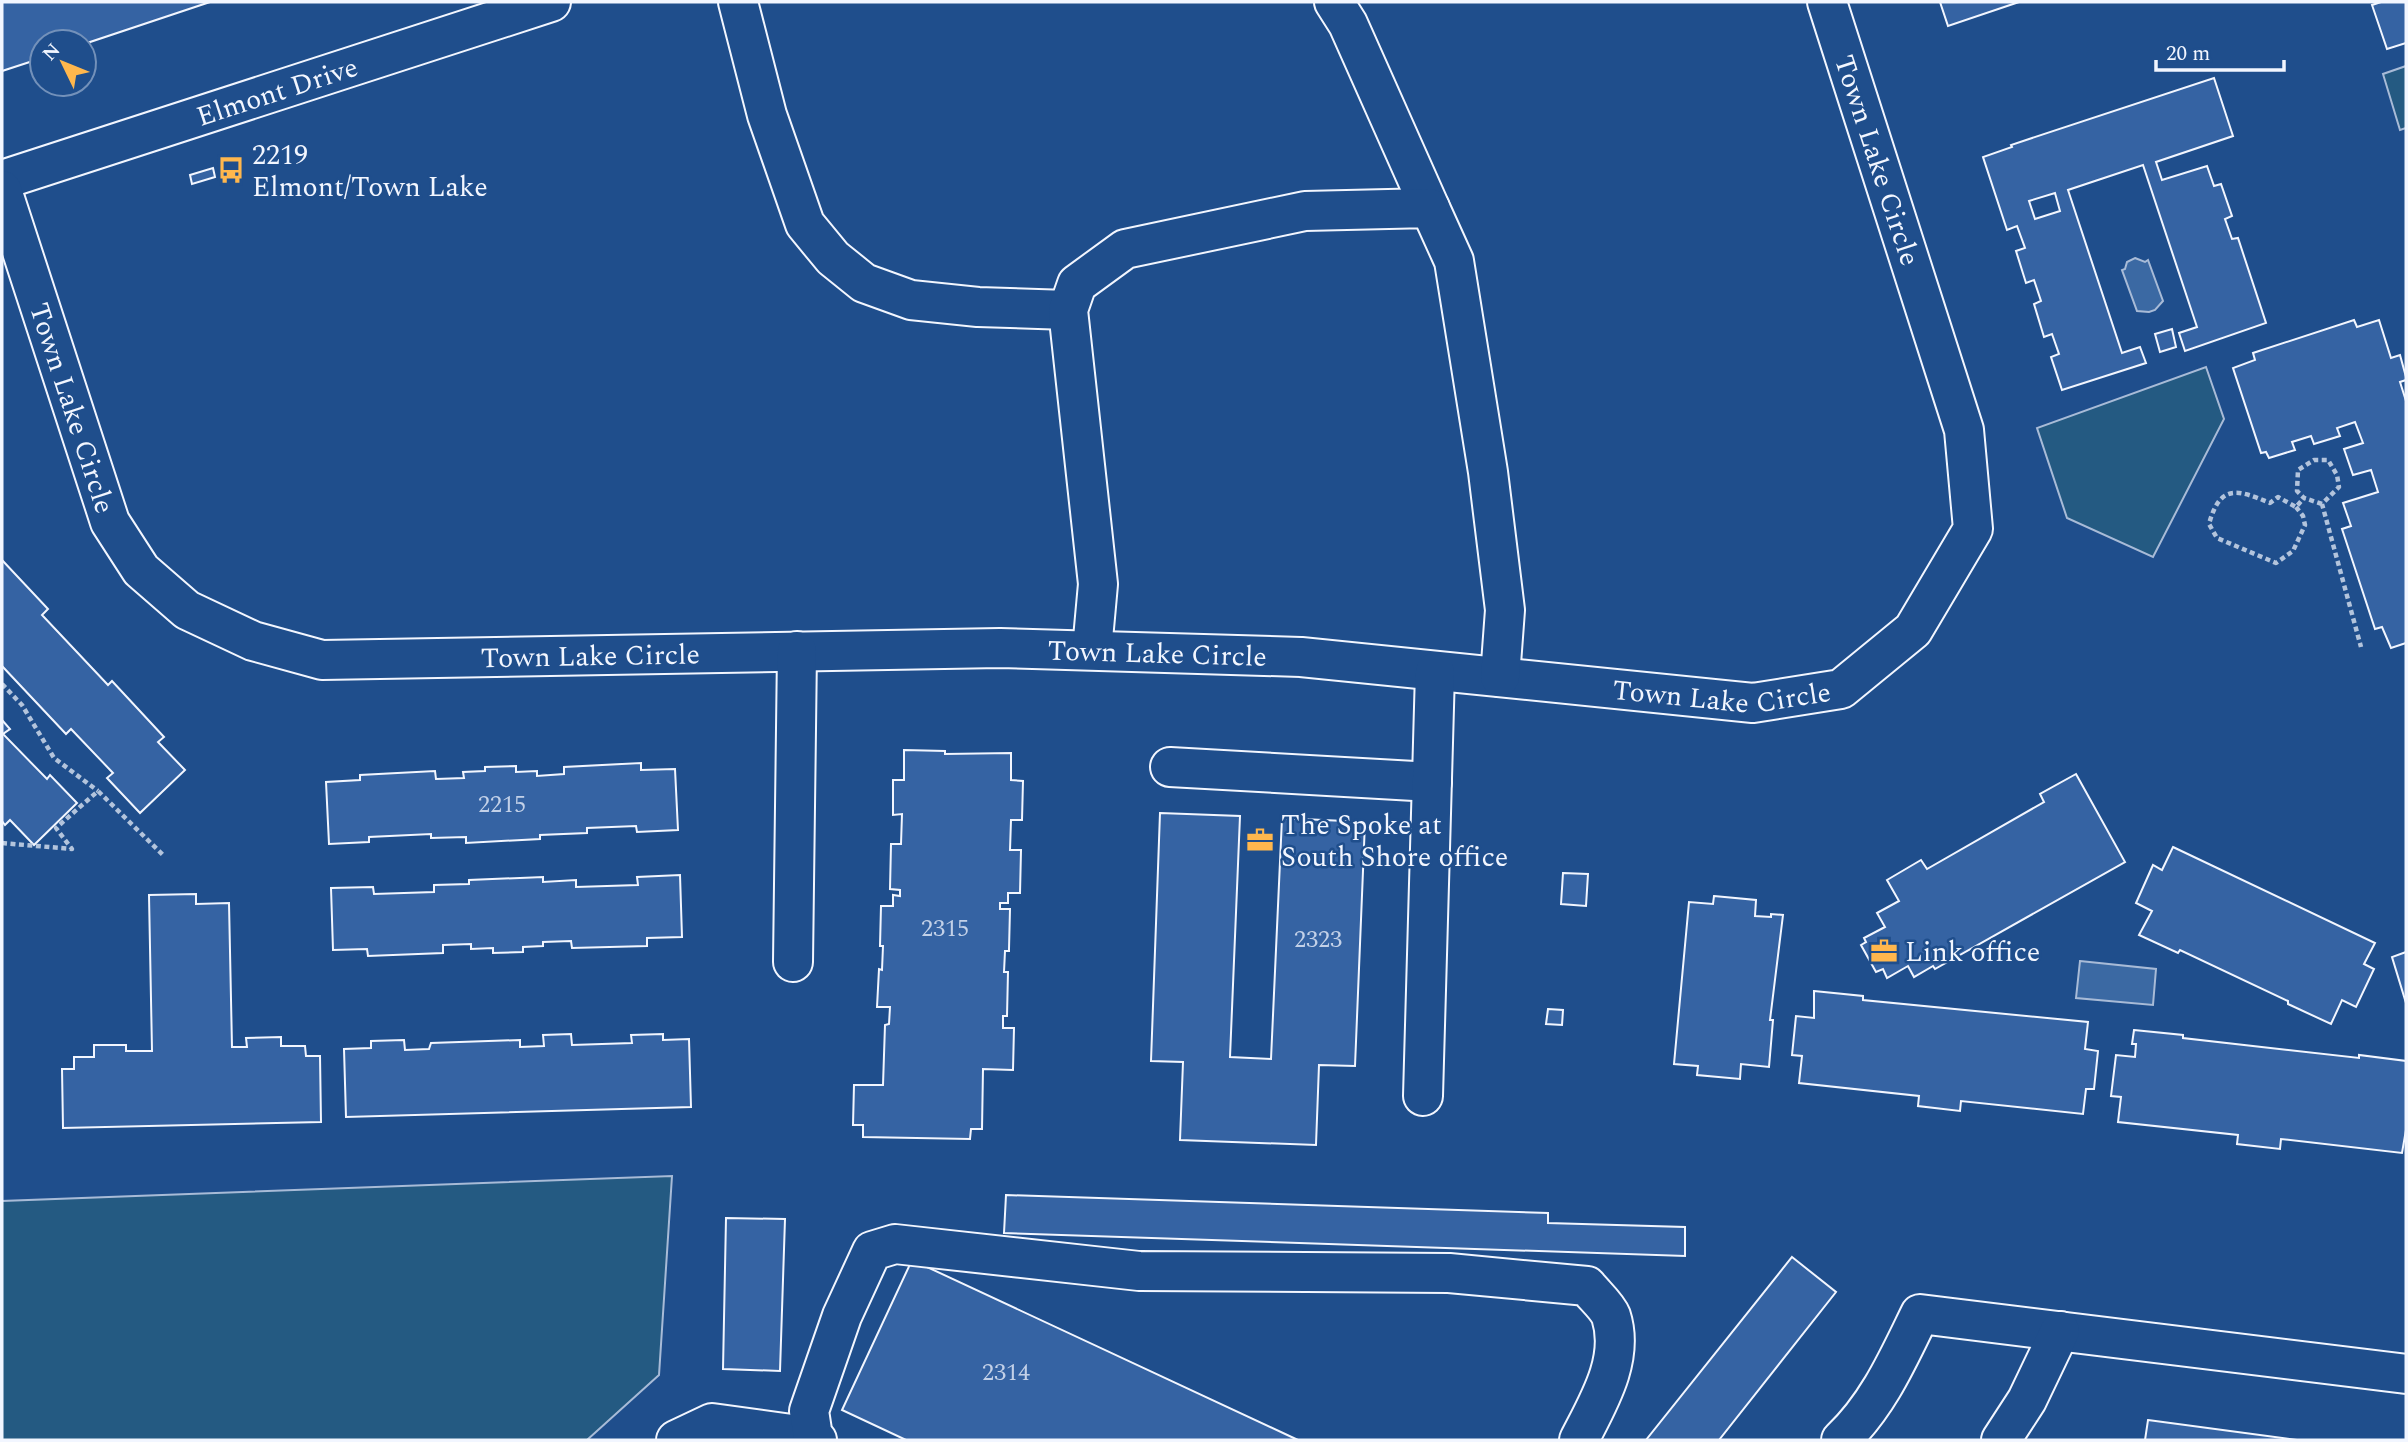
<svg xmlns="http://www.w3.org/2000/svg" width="2408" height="1442" viewBox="0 0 2408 1442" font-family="Spectral,serif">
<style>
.green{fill:#245a82;stroke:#a8bbd7;stroke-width:2}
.water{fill:#3b69a3;stroke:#a8bbd7;stroke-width:2}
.building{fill:#3563a3;stroke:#f2f6ff;stroke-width:2;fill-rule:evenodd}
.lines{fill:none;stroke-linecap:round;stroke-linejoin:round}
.minor-casing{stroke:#f2f6ff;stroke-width:42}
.path{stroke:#b3c4dc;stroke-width:4.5;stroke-dasharray:5 3.5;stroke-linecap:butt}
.minor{stroke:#1f4e8c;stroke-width:38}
.labels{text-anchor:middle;stroke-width:5;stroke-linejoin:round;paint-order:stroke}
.number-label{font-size:24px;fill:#c3d1e8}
.street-label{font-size:28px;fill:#f2f6ff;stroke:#1f4e8c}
.poi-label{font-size:28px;fill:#f2f6ff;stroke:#1f4e8c;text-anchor:start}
</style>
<rect width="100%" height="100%" fill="#1f4e8c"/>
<g class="green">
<path d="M 2406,66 L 2406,128 L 2400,130 L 2383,74 Z"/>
<path d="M 2206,367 L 2224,419 L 2153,557 L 2067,518 L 2037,428 Z"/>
<path d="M 672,1176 L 659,1375 L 587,1440 L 2,1440 L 2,1201 Z"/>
</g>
<g class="water">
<path d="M 2135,258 L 2145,262 L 2148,260 L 2163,301 L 2155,310 L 2149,312 L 2137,311 L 2122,270 L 2125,269 L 2127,262 Z"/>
<path d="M 2080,961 L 2156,969 L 2153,1005 L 2076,998 Z"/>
</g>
<g class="building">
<path d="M 2,2 L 210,2 L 84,44 L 84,42 L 42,42 L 42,58 L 2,71 Z"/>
<path d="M 1940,2 L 2019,2 L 1948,26 Z"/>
<path d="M 2381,2 L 2406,2 L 2406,43 L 2387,49 L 2372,5 Z"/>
<path d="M 2214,78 L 2233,136 L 2156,162 L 2162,180 L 2207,166 L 2214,186 L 2221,184 L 2232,216 L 2225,219 L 2232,239 L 2238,238 L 2266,323 L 2185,351 L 2179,333 L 2197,327 L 2143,165 L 2068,190 L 2122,353 L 2140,347 L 2146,363 L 2062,390 L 2051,357 L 2059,354 L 2052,334 L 2044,337 L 2034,304 L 2041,301 L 2034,280 L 2026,283 L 2016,251 L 2025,248 L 2017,226 L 2007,230 L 1983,157 L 2012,147 L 2011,145 ZM 2055,193 L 2060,211 L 2035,219 L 2029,201 Z"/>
<path d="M 213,168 L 215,177 L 192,184 L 190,175 Z"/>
<path d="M 2354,320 L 2357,327 L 2379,320 L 2391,358 L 2400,355 L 2406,377 L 2406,380 L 2400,382 L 2406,401 L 2406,643 L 2391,648 L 2382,627 L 2375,629 L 2342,529 L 2351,526 L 2343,503 L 2378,492 L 2371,470 L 2353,475 L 2344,449 L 2363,443 L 2355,422 L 2337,428 L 2340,436 L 2314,444 L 2311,436 L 2292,442 L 2295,450 L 2269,458 L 2266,452 L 2261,453 L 2233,368 L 2255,360 L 2253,353 Z"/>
<path d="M 2172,329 L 2176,347 L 2160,352 L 2155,334 Z"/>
<path d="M 2,560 L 48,609 L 42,615 L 108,685 L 112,681 L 164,737 L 158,742 L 185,770 L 140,813 L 107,778 L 113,773 L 71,729 L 66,734 L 2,666 Z"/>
<path d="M 2,720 L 10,729 L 3,734 L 47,779 L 50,775 L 77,803 L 34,845 L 10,820 L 5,825 L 2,821 Z"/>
<path d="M 904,750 L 945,751 L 945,754 L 1011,753 L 1011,780 L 1023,781 L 1022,820 L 1011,820 L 1010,850 L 1021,850 L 1020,893 L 1008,893 L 1008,903 L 1000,903 L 1000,909 L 1010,909 L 1009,949 L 1009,951 L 1005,951 L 1004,972 L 1008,972 L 1007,1016 L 1003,1016 L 1003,1028 L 1014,1028 L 1013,1070 L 983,1069 L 982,1129 L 971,1129 L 970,1139 L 863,1137 L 863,1125 L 853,1125 L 854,1085 L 883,1085 L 885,1025 L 889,1024 L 890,1007 L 877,1007 L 879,969 L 882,970 L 883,946 L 880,946 L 881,906 L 893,906 L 893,895 L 900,896 L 900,890 L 890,889 L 891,844 L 901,844 L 902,814 L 893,815 L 893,780 L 904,780 Z"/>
<path d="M 641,763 L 641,770 L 675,769 L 678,830 L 637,832 L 636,826 L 587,828 L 587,833 L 540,835 L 540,839 L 466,843 L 466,837 L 431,838 L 431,834 L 369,837 L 369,842 L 329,844 L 326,782 L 360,780 L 360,775 L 435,771 L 436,779 L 464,778 L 463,772 L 485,771 L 485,767 L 516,766 L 516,772 L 537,771 L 537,776 L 564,774 L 564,767 Z"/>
<path d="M 2076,774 L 2125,862 L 1935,969 L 1933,966 L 1914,977 L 1908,966 L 1887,978 L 1883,969 L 1876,972 L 1861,945 L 1866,942 L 1864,938 L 1885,927 L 1877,913 L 1899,901 L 1887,880 L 1921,860 L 1927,869 L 2044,802 L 2040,794 Z"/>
<path d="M 1160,813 L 1240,816 L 1230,1057 L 1271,1059 L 1282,818 L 1365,822 L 1355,1066 L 1319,1065 L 1316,1145 L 1180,1140 L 1183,1062 L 1151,1061 Z"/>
<path d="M 2173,847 L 2375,943 L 2364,964 L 2374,969 L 2356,1007 L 2342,1000 L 2331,1024 L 2288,1004 L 2288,1001 L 2180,950 L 2178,953 L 2139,935 L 2152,911 L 2136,903 L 2153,865 L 2162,870 Z"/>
<path d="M 1563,873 L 1588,874 L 1586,906 L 1561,904 Z"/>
<path d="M 680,875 L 682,937 L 647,938 L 647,946 L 572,948 L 571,941 L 543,942 L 543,946 L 523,947 L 523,952 L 493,953 L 493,948 L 471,949 L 471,944 L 443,945 L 443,953 L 368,956 L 367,949 L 333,950 L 331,888 L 373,887 L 374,894 L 434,892 L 434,885 L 469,884 L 469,880 L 543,877 L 543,882 L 576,880 L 576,887 L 638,885 L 637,877 Z"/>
<path d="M 196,894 L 196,904 L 229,903 L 232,1047 L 247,1047 L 246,1038 L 281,1037 L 281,1046 L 305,1046 L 306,1056 L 320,1056 L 321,1122 L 63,1128 L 62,1069 L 74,1069 L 74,1057 L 94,1057 L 94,1045 L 126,1045 L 126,1051 L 152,1051 L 149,895 Z"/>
<path d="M 1714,896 L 1756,900 L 1755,916 L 1771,917 L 1771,914 L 1783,915 L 1770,1020 L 1773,1020 L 1769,1067 L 1741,1064 L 1740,1079 L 1697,1075 L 1698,1066 L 1674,1064 L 1689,902 L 1713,904 Z"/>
<path d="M 2406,952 L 2406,1003 L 2392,957 Z"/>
<path d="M 1814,991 L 1863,996 L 1863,1000 L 2088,1022 L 2085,1049 L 2098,1051 L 2094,1089 L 2086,1089 L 2083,1114 L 1961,1101 L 1960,1111 L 1918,1106 L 1919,1096 L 1799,1083 L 1802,1056 L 1792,1055 L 1796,1016 L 1814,1018 Z"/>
<path d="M 1548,1009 L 1563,1010 L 1562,1025 L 1546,1024 Z"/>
<path d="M 2134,1030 L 2183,1035 L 2183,1038 L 2359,1058 L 2359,1055 L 2406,1061 L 2406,1130 L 2402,1153 L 2281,1139 L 2280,1149 L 2237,1144 L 2238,1135 L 2118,1122 L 2121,1097 L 2111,1096 L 2116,1055 L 2135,1057 L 2136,1044 L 2132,1044 Z"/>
<path d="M 571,1034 L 572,1045 L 632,1043 L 631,1035 L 663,1034 L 663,1040 L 689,1039 L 691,1107 L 346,1117 L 344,1049 L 371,1048 L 371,1041 L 404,1040 L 405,1050 L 429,1049 L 431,1043 L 520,1040 L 520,1047 L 544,1046 L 543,1035 Z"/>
<path d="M 1006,1195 L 1548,1213 L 1548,1223 L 1685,1227 L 1685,1256 L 1004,1233 Z"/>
<path d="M 726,1218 L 785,1219 L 780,1371 L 723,1369 Z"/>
<path d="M 1792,1257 L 1836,1292 L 1719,1440 L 1646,1440 Z"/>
<path d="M 912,1260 L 1298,1440 L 906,1440 L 842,1410 Z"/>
<path d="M 2148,1420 L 2297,1440 L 2145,1440 Z"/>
</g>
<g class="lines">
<defs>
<g id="minor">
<path d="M 738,2 L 767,115 L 805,224 L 833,258 L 864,283 L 911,300 L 978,307 L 1068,310"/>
<path d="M 1334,2 L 1348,24 L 1430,208"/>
<path id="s1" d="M 2,180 L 551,2"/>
<path id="s2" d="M 2,190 L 110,522 L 141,570 L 187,610 L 253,641 L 322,660 L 1000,648 L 1301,657 L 1753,703 L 1841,689 L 1913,630 L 1973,529 L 1964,430 L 1827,2"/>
<path d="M 1092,650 L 1098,584 L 1068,310 L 1077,284 L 1125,249 L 1305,211 L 1430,208 L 1454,261 L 1488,472 L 1505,610 L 1500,677"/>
<path d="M 1170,767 L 1432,782"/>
<path d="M 793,962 L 797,651"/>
<path d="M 1423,1096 L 1435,672"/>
<path d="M 676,1440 L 712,1423 L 813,1437"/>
<path d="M 817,1440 L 813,1437 L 809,1411 L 842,1316 L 872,1251 L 895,1244 L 1139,1271 L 1449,1273 L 1587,1286 C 1594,1295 1607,1306 1611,1316 C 1625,1359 1598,1403 1579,1440"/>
<path d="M 1841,1440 C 1878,1405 1898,1359 1920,1314 L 2406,1374"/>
<path d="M 2001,1440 L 2027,1400 L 2060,1331"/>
</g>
</defs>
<use href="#minor" class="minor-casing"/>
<g class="path">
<path d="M 2322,504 L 2304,498 L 2297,491 L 2298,470 L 2314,460 L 2328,460 L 2337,475 L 2339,487 L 2322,504 L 2361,647"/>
<path d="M 2296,507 L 2303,516 L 2305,525 L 2293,551 L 2276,563 L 2217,538 L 2209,524 C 2220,484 2237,489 2270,503 L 2278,497 L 2296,507 L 2304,498"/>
<path d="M 2,684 L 22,705 L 54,758 L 98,791"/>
<path d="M 2,843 L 72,849 L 56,828 L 98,791 L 164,856"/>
</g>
<use href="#minor" class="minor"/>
</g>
<defs>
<symbol id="bus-bare" viewBox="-9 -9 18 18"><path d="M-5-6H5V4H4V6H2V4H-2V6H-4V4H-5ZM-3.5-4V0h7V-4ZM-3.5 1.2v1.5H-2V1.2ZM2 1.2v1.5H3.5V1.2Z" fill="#ffb74d" stroke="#1f4e8c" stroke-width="2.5" paint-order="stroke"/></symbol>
<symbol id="office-bare" viewBox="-9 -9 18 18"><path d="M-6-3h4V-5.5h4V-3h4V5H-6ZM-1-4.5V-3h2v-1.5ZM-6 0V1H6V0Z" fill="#ffb74d" stroke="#1f4e8c" stroke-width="2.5" paint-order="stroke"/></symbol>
</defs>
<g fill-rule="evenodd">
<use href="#bus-bare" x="212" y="151" width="38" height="38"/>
<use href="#office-bare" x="1241" y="821" width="38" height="38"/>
<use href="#office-bare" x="1865" y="932" width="38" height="38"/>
</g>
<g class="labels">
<g class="number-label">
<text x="502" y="812">2215</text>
<text x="945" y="936">2315</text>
<text x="1318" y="947">2323</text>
<text x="1006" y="1380">2314</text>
</g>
<g class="street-label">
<text dy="10" stroke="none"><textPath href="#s1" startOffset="289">Elmont Drive</textPath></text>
<text transform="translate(1878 160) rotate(72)" y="10">Town Lake Circle</text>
<text dy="10" stroke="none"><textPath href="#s2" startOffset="229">Town Lake Circle</textPath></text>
<text dy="10" stroke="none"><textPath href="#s2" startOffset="1447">Town Lake Circle</textPath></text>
<text dy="10" stroke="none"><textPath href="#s2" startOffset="880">Town Lake Circle</textPath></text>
<text dy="10" stroke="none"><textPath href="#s2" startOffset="2014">Town Lake Circle</textPath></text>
</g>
<g class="poi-label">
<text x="252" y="164">2219<tspan x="252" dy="32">Elmont/Town Lake</tspan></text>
<text x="1281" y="834">The Spoke at<tspan x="1281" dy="32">South Shore office</tspan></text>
<text x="1905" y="961">Link office</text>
</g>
</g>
<rect width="2408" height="1442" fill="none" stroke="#f2f6ff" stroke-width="7"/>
<g transform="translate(63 63) rotate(313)"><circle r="33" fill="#1f4e8c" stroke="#7391ba" stroke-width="2"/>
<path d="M0-5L12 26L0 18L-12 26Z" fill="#ffb74d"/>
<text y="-10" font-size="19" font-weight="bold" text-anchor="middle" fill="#f2f6ff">N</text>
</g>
<path d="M2156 60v10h128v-10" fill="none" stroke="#f2f6ff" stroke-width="3.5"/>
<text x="2166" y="60" font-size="21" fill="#f2f6ff" stroke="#1f4e8c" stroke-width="5" paint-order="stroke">20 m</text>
</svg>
